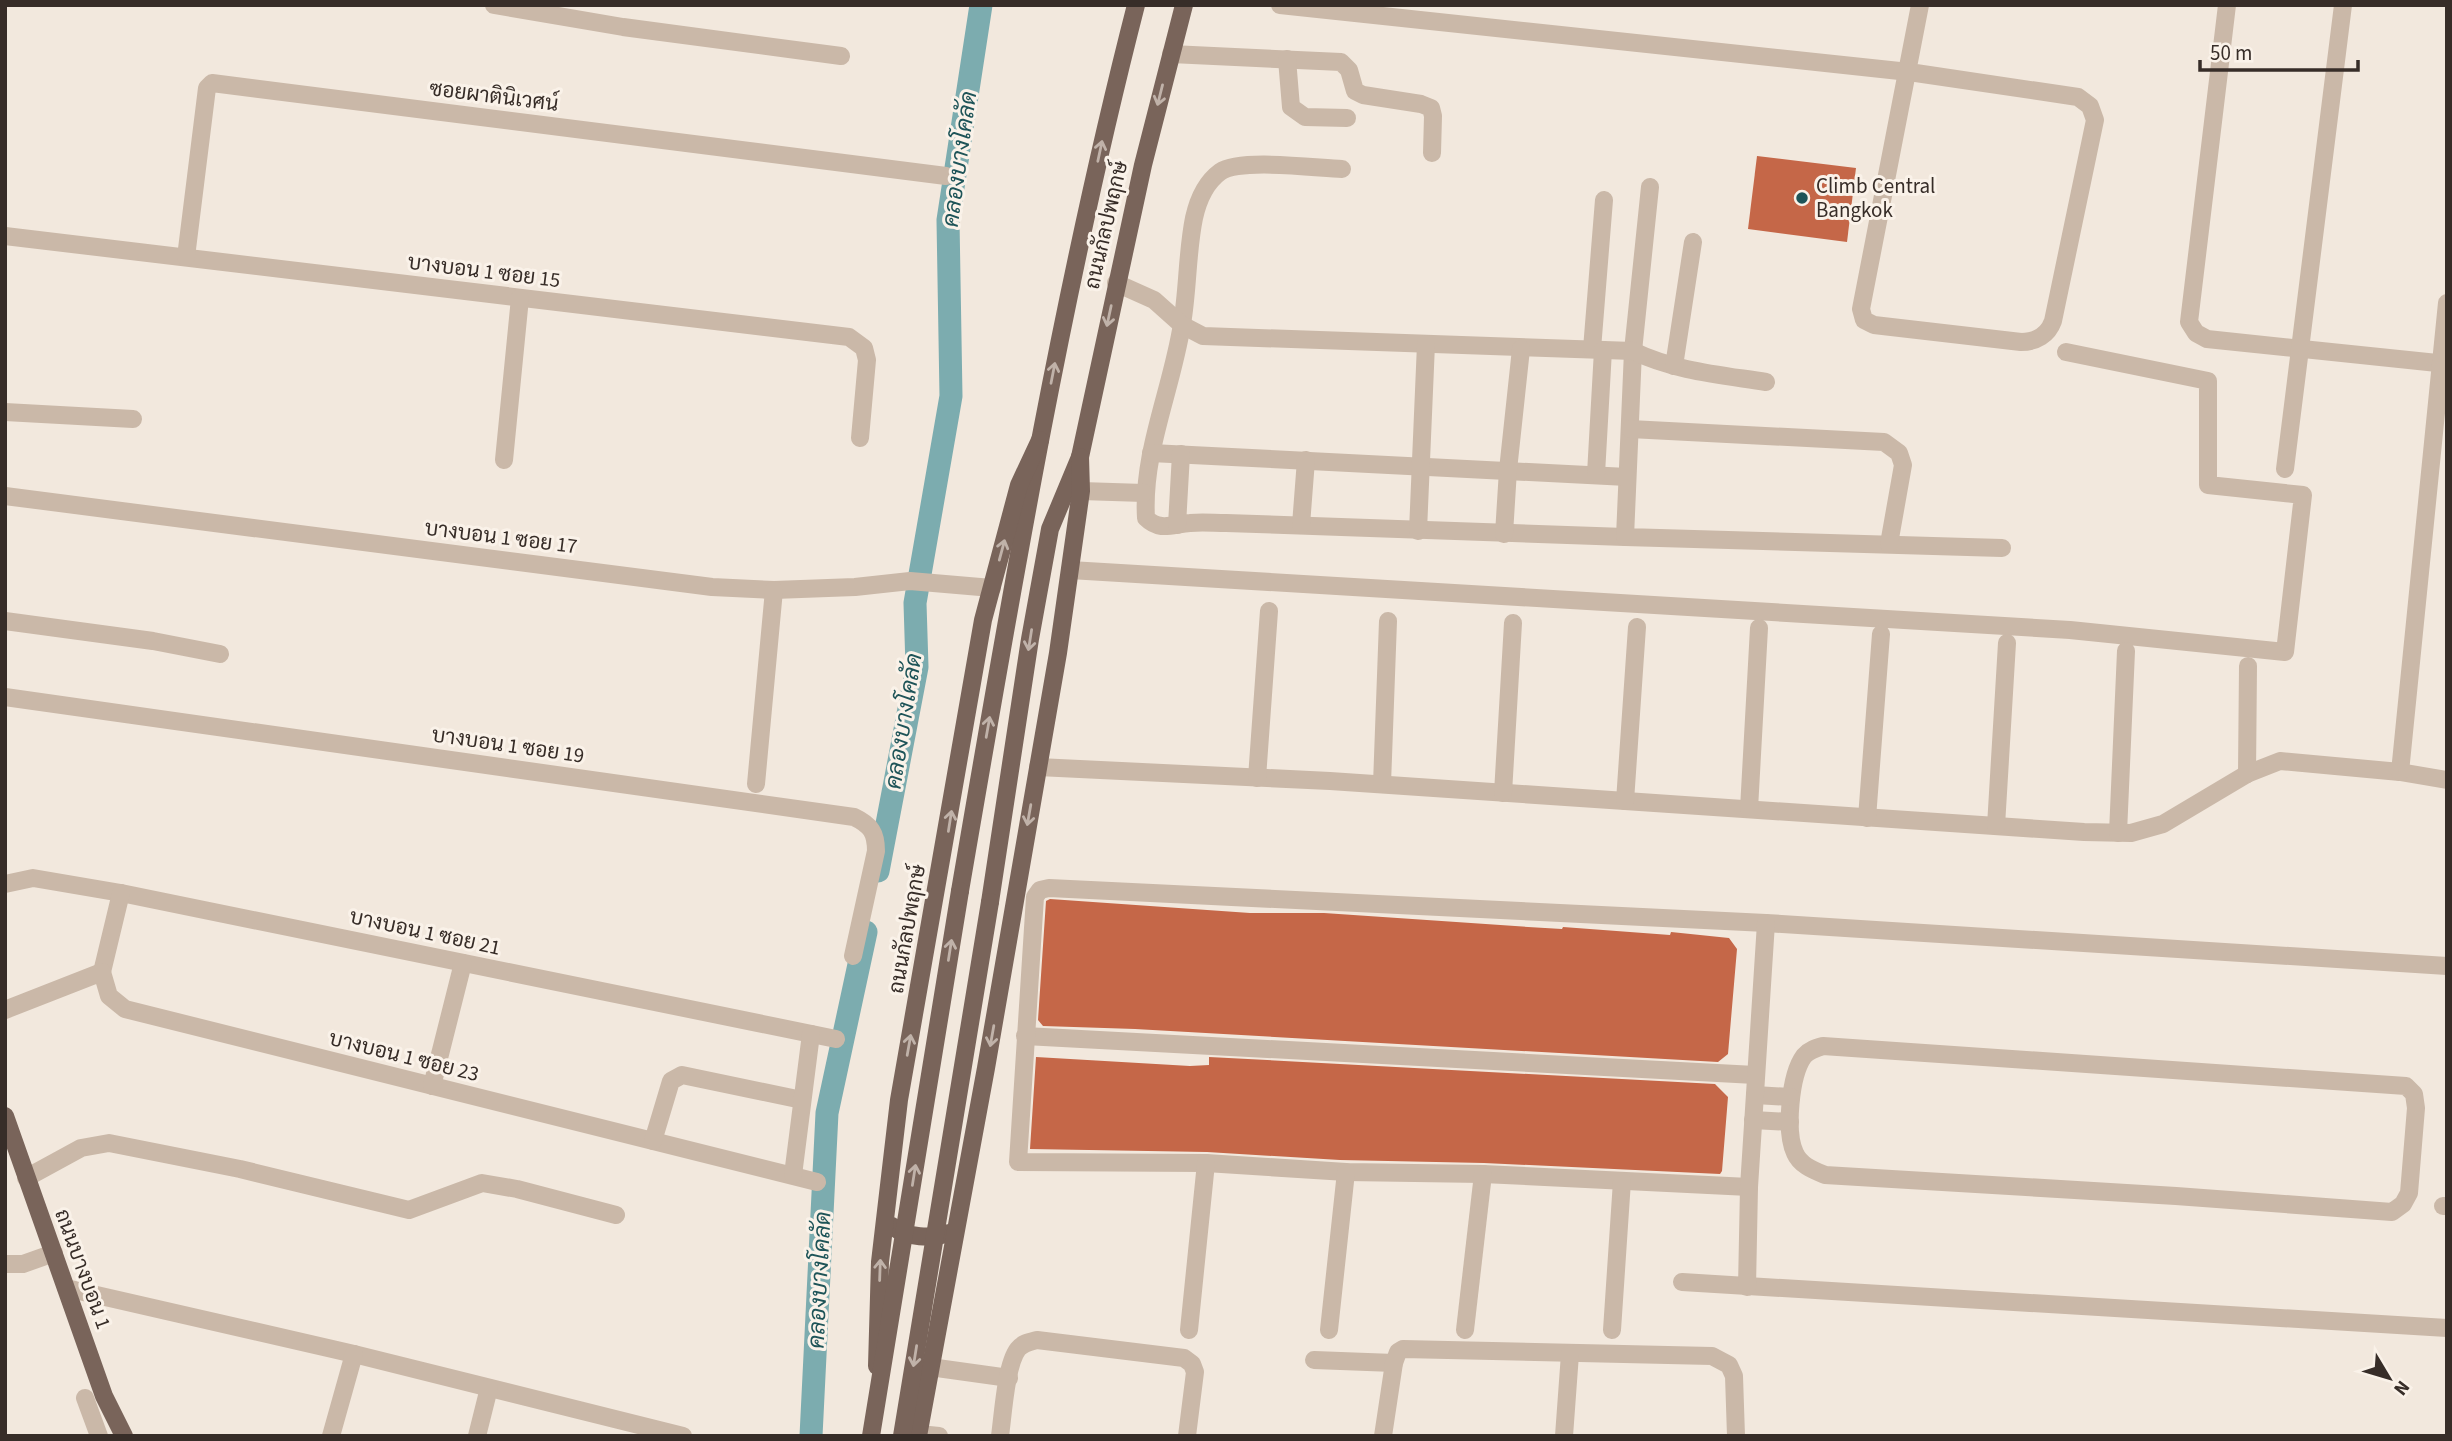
<svg xmlns="http://www.w3.org/2000/svg" width="2452" height="1441" viewBox="0 0 2452 1441" font-family="'Source Sans 3',Sarabun,sans-serif">
<style>
.lines{fill:none;stroke-linecap:round;stroke-linejoin:round}
.canal{stroke:#7cacaf;stroke-width:23}
.building{fill:#c56748}
.minor{stroke:#cab8a8;stroke-width:18}
.major{stroke:#79645a;stroke-width:18}
.major-bridge{stroke:#79645a;stroke-width:18}
.oneway{stroke:#c0b2a9}
.poi-dot{fill:#1e5458;stroke:#faf2e9;stroke-width:2.5}
.labels{text-anchor:middle;stroke-width:6;stroke-linejoin:round;paint-order:stroke}
.street-label{font-size:21px;fill:#372d28;stroke:#faf2e9}
.poi-label{font-size:21px;fill:#372d28;stroke:#faf2e9;text-anchor:start}
.water-label{font-size:23px;font-style:italic;fill:#1e5458;stroke:#faf2e9}
</style>
<rect width="100%" height="100%" fill="#f2e8dd"/>
<g class="lines">
<g class="canal">
<path d="M 878,871 L 917,667 L 915,603 L 951,396 L 948,220 L 981,5"/>
<path d="M 811,1436 L 827,1113 L 866,932"/>
</g>
</g>
<g class="building">
<path d="M 1757,156 L 1856,168 L 1847,242 L 1748,229 Z"/>
<path d="M 1050,899 L 1250,913 L 1324,913 L 1528,927 L 1562,929 L 1563,927 L 1670,935 L 1671,932 L 1729,938 L 1737,949 L 1728,1054 L 1718,1062 L 1135,1029 L 1043,1026 L 1038,1020 L 1046,901 Z"/>
<path d="M 1036,1057 L 1190,1066 L 1209,1065 L 1209,1057 L 1715,1084 L 1728,1097 L 1722,1171 L 1720,1174 L 1484,1163 L 1340,1160 L 1207,1152 L 1030,1149 Z"/>
</g>
<g class="lines">
<g class="minor">
<path d="M 494,5 L 623,27 L 841,56"/>
<path d="M 1280,5 L 1909,72 L 2078,97 L 2090,106 L 2095,120 L 2053,321 C 2048,335 2036,342 2021,342 L 1874,325 L 1864,320 L 1861,309 L 1920,5"/>
<path d="M 2227,5 L 2189,322 L 2196,333 L 2207,339 L 2447,364"/>
<path d="M 1171,54 L 1341,62 L 1349,70 L 1355,91 L 1363,95 L 1421,104 L 1431,108 L 1433,116 L 1432,153"/>
<path d="M 1287,59 L 1291,107 L 1305,117 L 1347,118"/>
<path d="M 1342,169 C 1315,168 1241,158 1220,172 C 1205,183 1198,200 1194,218 C 1187,252 1188,289 1182,324 C 1172,389 1142,452 1146,518 C 1160,532 1173,524 1190,523 C 1202,522 1214,523 1226,523 L 1625,537"/>
<path d="M 1650,187 L 1633,351 L 1625,537 L 2002,548"/>
<path d="M 5,236 L 849,337 L 864,348 L 867,360 L 860,438"/>
<path d="M 186,257 L 207,88 L 212,83 L 946,176"/>
<path d="M 1116,283 L 1154,300 L 1182,325 L 1203,336 L 1633,351 C 1674,371 1722,375 1766,382"/>
<path d="M 1592,349 L 1604,200"/>
<path d="M 1674,366 L 1693,242"/>
<path d="M 5,412 L 133,419"/>
<path d="M 1630,429 L 1884,442 L 1899,453 L 1903,465 L 1889,544"/>
<path d="M 1151,453 L 1627,477"/>
<path d="M 504,460 L 520,298"/>
<path d="M 2285,469 L 2343,5"/>
<path d="M 1596,474 L 1603,350"/>
<path d="M 1081,491 L 1144,493"/>
<path d="M 5,496 L 712,587 L 774,590 L 855,587 L 910,581 L 992,588"/>
<path d="M 1177,525 L 1181,454"/>
<path d="M 1301,525 L 1306,460"/>
<path d="M 1418,531 L 1426,344"/>
<path d="M 1504,534 L 1508,470 L 1521,349"/>
<path d="M 1070,570 L 2070,630 L 2285,652 L 2303,495 L 2208,485 L 2208,381 L 2066,352"/>
<path d="M 5,621 L 153,641 L 220,654"/>
<path d="M 5,697 L 854,817 C 871,825 876,833 876,851 L 853,956"/>
<path d="M 1038,767 L 1330,781 L 2084,832 L 2131,833 L 2163,824 L 2247,774 L 2280,761 L 2400,772 L 2447,780"/>
<path d="M 2400,772 L 2447,303"/>
<path d="M 2247,774 L 2248,666"/>
<path d="M 1257,778 L 1269,611"/>
<path d="M 756,784 L 774,590"/>
<path d="M 1382,784 L 1388,621"/>
<path d="M 1503,793 L 1513,623"/>
<path d="M 1625,801 L 1637,627"/>
<path d="M 1749,809 L 1759,628"/>
<path d="M 1867,818 L 1881,634"/>
<path d="M 1996,826 L 2007,643"/>
<path d="M 2118,833 L 2126,651"/>
<path d="M 5,884 L 33,878 L 121,893 L 836,1039"/>
<path d="M 102,972 L 121,893"/>
<path d="M 5,1010 L 102,972 L 109,996 L 125,1009 L 817,1182"/>
<path d="M 1025,1036 L 1755,1075"/>
<path d="M 1823,1046 L 2406,1086 L 2414,1094 L 2416,1108 L 2409,1193 L 2403,1204 L 2392,1212 L 2176,1196 L 1825,1175 C 1813,1170 1800,1165 1795,1153 C 1785,1132 1790,1075 1804,1056 C 1809,1050 1816,1048 1823,1046 Z"/>
<path d="M 432,1086 L 463,963"/>
<path d="M 1755,1095 L 1791,1097"/>
<path d="M 1753,1120 L 1790,1122"/>
<path d="M 653,1141 L 671,1081 L 682,1075 L 802,1100"/>
<path d="M 793,1175 L 811,1034"/>
<path d="M 26,1178 L 81,1148 L 109,1143 L 240,1169 L 409,1210 L 482,1183 L 517,1189 L 616,1215"/>
<path d="M 1749,1187 L 1483,1174 L 1346,1172 L 1206,1163 L 1018,1162 L 1035,897 L 1040,890 L 1049,888 L 1766,923 L 2447,966"/>
<path d="M 2443,1206 L 2447,1206"/>
<path d="M 5,1264 L 23,1264 L 54,1253"/>
<path d="M 1682,1282 L 2447,1328"/>
<path d="M 1747,1287 L 1749,1187 L 1766,923"/>
<path d="M 66,1288 L 354,1354 L 683,1436"/>
<path d="M 1189,1330 L 1206,1163"/>
<path d="M 1329,1330 L 1346,1172"/>
<path d="M 1465,1330 L 1483,1174"/>
<path d="M 1612,1330 L 1622,1181"/>
<path d="M 1314,1360 L 1394,1363"/>
<path d="M 930,1367 L 1009,1378"/>
<path d="M 85,1398 L 99,1436"/>
<path d="M 919,1434 L 939,1436"/>
<path d="M 331,1436 L 354,1354"/>
<path d="M 477,1436 L 489,1388"/>
<path d="M 1000,1436 C 1003,1415 1006,1364 1018,1349 C 1023,1343 1029,1342 1037,1340 L 1184,1358 L 1192,1364 L 1195,1372 L 1187,1436"/>
<path d="M 1383,1436 L 1394,1363 L 1398,1352 L 1403,1349 L 1712,1356 L 1729,1365 L 1734,1376 L 1736,1436"/>
<path d="M 1564,1436 L 1570,1354"/>
</g>
<g class="major">
<path d="M 960,891 C 1011,594 1061,297 1136,5"/>
<path d="M 990,902 L 1030,639 L 1050,529 L 1080,457 L 1143,165 L 1184,5"/>
<path d="M 5,1116 L 104,1396 L 124,1436"/>
<path d="M 892,1226 C 907,1238 932,1239 949,1233"/>
<path d="M 877,1366 L 880,1262 L 899,1100 L 983,620 L 1019,485 L 1040,440"/>
<path d="M 918,1436 L 986,1068 L 1058,653 L 1081,491 L 1080,457"/>
</g>
<g class="major-bridge">
<path d="M 871,1436 L 960,891"/>
<path d="M 902,1436 L 990,902"/>
</g>
</g>
<defs><path id="oneway-shaft" d="M-6 0H5M1.5-3L5.5 0L1.5 3" fill="none" stroke-width="1.6" stroke-linecap="round" stroke-linejoin="round" transform="scale(1.75)"/></defs>
<g class="oneway">
<use href="#oneway-shaft" transform="translate(1160 95) rotate(104)"/>
<use href="#oneway-shaft" transform="translate(1100 151) rotate(-78)"/>
<use href="#oneway-shaft" transform="translate(1109 316) rotate(102)"/>
<use href="#oneway-shaft" transform="translate(1053 373) rotate(-79)"/>
<use href="#oneway-shaft" transform="translate(1002 550) rotate(-75)"/>
<use href="#oneway-shaft" transform="translate(1030 640) rotate(99)"/>
<use href="#oneway-shaft" transform="translate(988 727) rotate(-80)"/>
<use href="#oneway-shaft" transform="translate(1029 815) rotate(100)"/>
<use href="#oneway-shaft" transform="translate(950 821) rotate(-81)"/>
<use href="#oneway-shaft" transform="translate(950 950) rotate(-81)"/>
<use href="#oneway-shaft" transform="translate(992 1036) rotate(100)"/>
<use href="#oneway-shaft" transform="translate(909 1045) rotate(-80)"/>
<use href="#oneway-shaft" transform="translate(914 1175) rotate(-81)"/>
<use href="#oneway-shaft" transform="translate(880 1270) rotate(-88)"/>
<use href="#oneway-shaft" transform="translate(915 1356) rotate(99)"/>
</g>
<circle class="poi-dot" cx="1802" cy="198" r="7"/>
<g class="labels">
<g class="street-label">
<text transform="translate(494 96) rotate(7)" y="7">ซอยผาตินิเวศน์</text>
<text transform="translate(1106 225) rotate(-77)" y="7">ถนนกัลปพฤกษ์</text>
<text transform="translate(484 271) rotate(7)" y="7">บางบอน 1 ซอย 15</text>
<text transform="translate(501 537) rotate(7)" y="7">บางบอน 1 ซอย 17</text>
<text transform="translate(508 745) rotate(8)" y="7">บางบอน 1 ซอย 19</text>
<text transform="translate(907 929) rotate(-80)" y="7">ถนนกัลปพฤกษ์</text>
<text transform="translate(425 932) rotate(12)" y="7">บางบอน 1 ซอย 21</text>
<text transform="translate(404 1056) rotate(14)" y="7">บางบอน 1 ซอย 23</text>
<text transform="translate(83 1269) rotate(70)" y="7">ถนนบางบอน 1</text>
</g>
<g class="poi-label">
<text x="1816" y="193">Climb Central<tspan x="1816" dy="24">Bangkok</tspan></text>
</g>
<g class="water-label">
<text transform="translate(959 159) rotate(-82)" y="8">คลองบางโคลัด</text>
<text transform="translate(903 721) rotate(-81)" y="8">คลองบางโคลัด</text>
<text transform="translate(819 1280) rotate(-87)" y="8">คลองบางโคลัด</text>
</g>
</g>
<rect width="2452" height="1441" fill="none" stroke="#372d28" stroke-width="14"/>
<g transform="translate(2389 1378) rotate(128)" stroke="#faf2e9" stroke-width="5" paint-order="stroke">
<path d="M0-5L12 26L0 18L-12 26Z" fill="#372d28"/>
<text y="-10" font-size="19" font-weight="bold" text-anchor="middle" fill="#372d28">N</text>
</g>
<path d="M2200 60v10h158v-10" fill="none" stroke="#372d28" stroke-width="3.5"/>
<text x="2210" y="60" font-size="21" fill="#372d28" stroke="#faf2e9" stroke-width="5" paint-order="stroke">50 m</text>
</svg>
